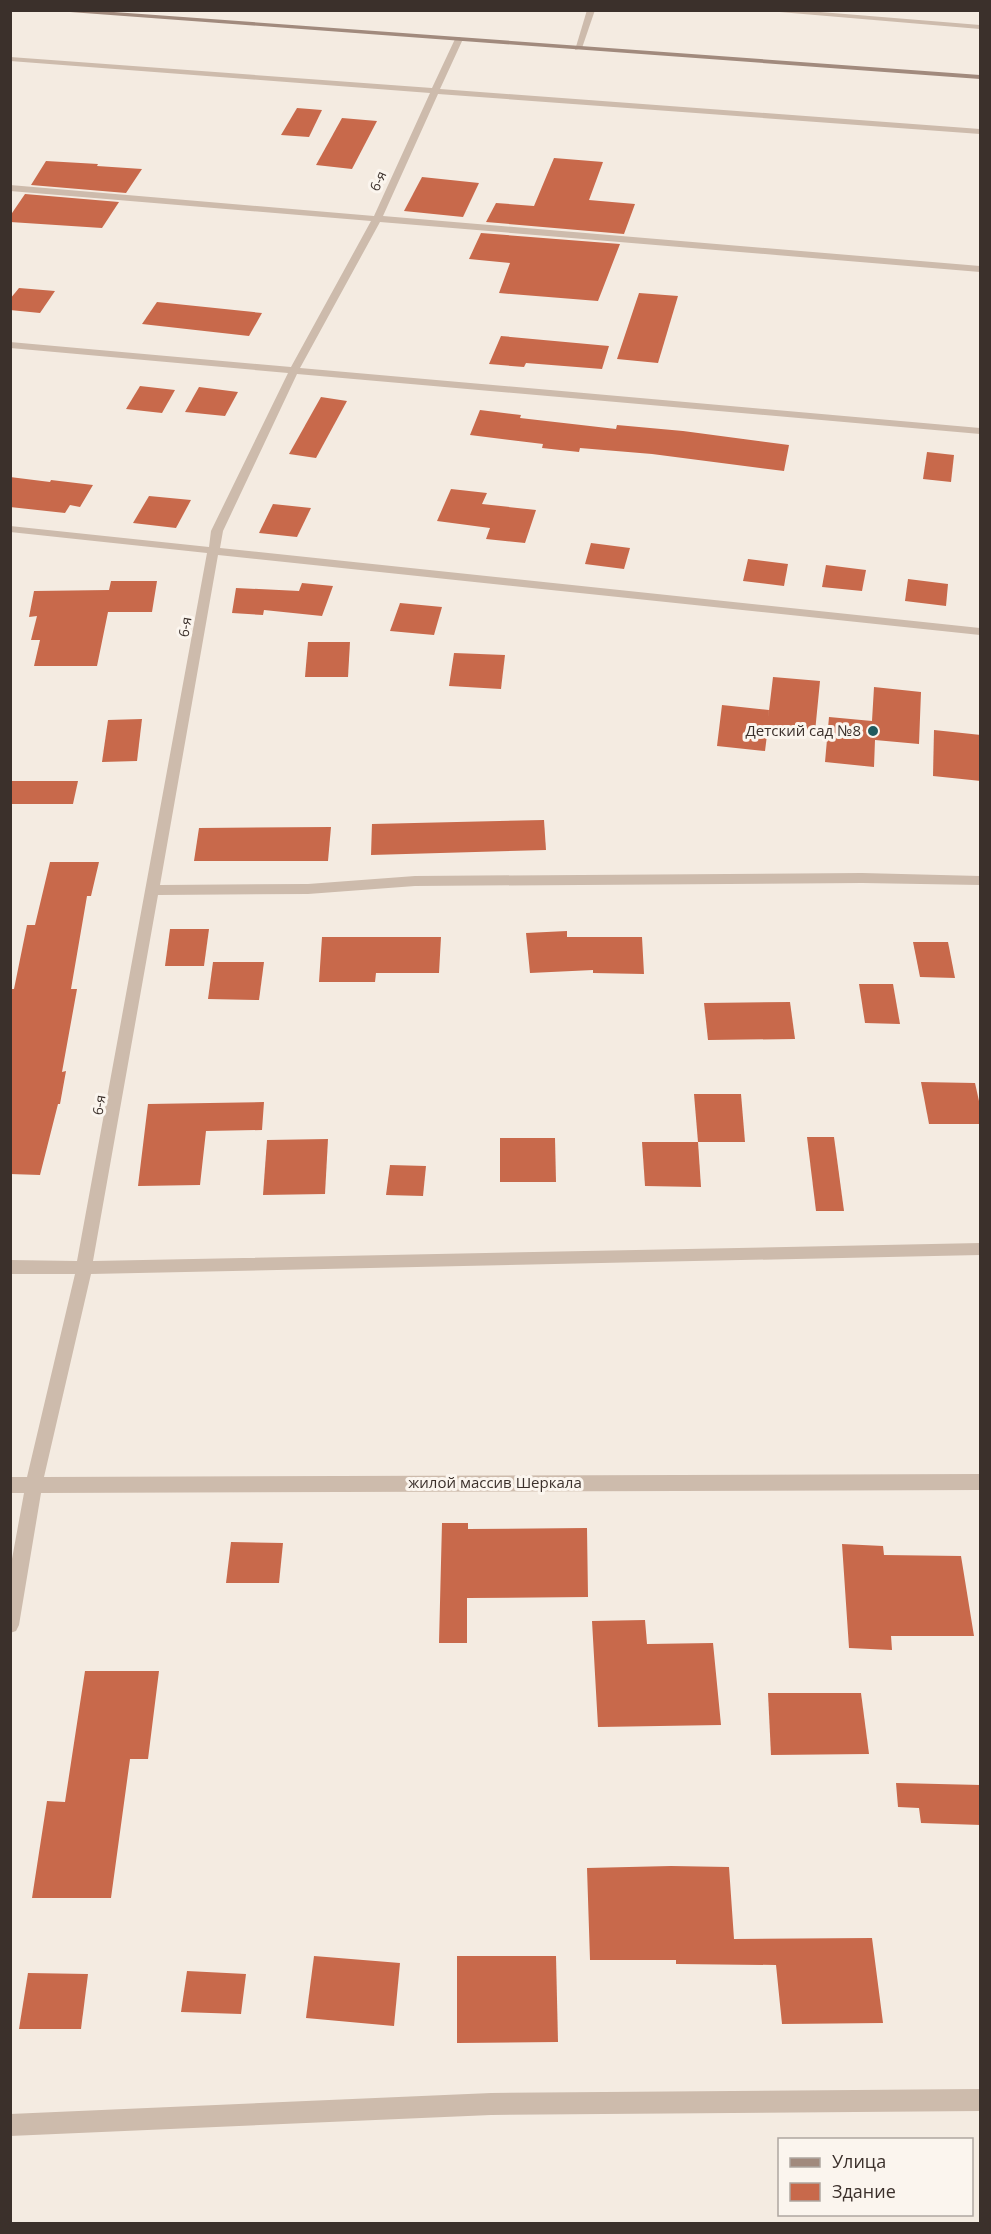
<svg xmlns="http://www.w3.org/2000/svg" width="991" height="2234" viewBox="0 0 991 2234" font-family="'Open Sans',sans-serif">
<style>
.building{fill:#c8694b}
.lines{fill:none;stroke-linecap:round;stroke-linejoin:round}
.street{fill:#cdbbac;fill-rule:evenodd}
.secondary{fill:#a18a7d;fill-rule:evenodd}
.poi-dot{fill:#1f5a5e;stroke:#fbf5ee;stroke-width:2}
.labels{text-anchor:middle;stroke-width:6;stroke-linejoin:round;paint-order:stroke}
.far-street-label{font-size:14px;fill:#3b302b;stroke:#fbf5ee}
.poi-label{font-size:15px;fill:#3b302b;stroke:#fbf5ee;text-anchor:end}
.street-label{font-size:15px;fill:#3b302b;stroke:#fbf5ee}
</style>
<rect width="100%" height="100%" fill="#f4ebe1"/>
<g class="building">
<path d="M 297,108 L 322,110 L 309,137 L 281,135 Z"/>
<path d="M 342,118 L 377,121 L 352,169 L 316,165 Z"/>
<path d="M 554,158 L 603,162 L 589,200 L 635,204 L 624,234 L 486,222 L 496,203 L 534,206 Z"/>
<path d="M 46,161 L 98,164 L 97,166 L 142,169 L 126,193 L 31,185 Z"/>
<path d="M 422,177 L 479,183 L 463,217 L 404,211 Z"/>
<path d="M 25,194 L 119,202 L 102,228 L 10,222 L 10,216 Z"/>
<path d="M 481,233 L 620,244 L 598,301 L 499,293 L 510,263 L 469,259 Z"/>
<path d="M 19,288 L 55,291 L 40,313 L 10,310 L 10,299 Z"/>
<path d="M 639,293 L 678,296 L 658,363 L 617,359 Z"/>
<path d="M 157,302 L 262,313 L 249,336 L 142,324 Z"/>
<path d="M 501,336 L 609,346 L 602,369 L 526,363 L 524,367 L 489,364 Z"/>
<path d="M 140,386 L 175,390 L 162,413 L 126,409 Z"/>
<path d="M 199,387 L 238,392 L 225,416 L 185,412 Z"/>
<path d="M 321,397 L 347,401 L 316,458 L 289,454 Z"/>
<path d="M 480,410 L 521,415 L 520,418 L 616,429 L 617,425 L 683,431 L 789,445 L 784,471 L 652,454 L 580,448 L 579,452 L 542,448 L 543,444 L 470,435 Z"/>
<path d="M 927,452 L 954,455 L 951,482 L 923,479 Z"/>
<path d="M 10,477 L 50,482 L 51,480 L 93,485 L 80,507 L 70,505 L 65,513 L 10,507 Z"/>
<path d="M 451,489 L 487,493 L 482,504 L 536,510 L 525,543 L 486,539 L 490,528 L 437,521 Z"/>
<path d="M 149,496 L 191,500 L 176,528 L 133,523 Z"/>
<path d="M 273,504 L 311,508 L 297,537 L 259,533 Z"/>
<path d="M 591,543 L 630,548 L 624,569 L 585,564 Z"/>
<path d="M 748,559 L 788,564 L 784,586 L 743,581 Z"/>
<path d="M 826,565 L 866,570 L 862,591 L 822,587 Z"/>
<path d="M 908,579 L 948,584 L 946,606 L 905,601 Z"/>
<path d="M 111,581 L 157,581 L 152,612 L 108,612 L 97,666 L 34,666 L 40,640 L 31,640 L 37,616 L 29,617 L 34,591 L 109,590 Z"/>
<path d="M 302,583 L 333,586 L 322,616 L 264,610 L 263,615 L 232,613 L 236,588 L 299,591 Z"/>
<path d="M 400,603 L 442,607 L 434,635 L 390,631 Z"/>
<path d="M 308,642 L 350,642 L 348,677 L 305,677 Z"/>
<path d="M 454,653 L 505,655 L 501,689 L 449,686 Z"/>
<path d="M 773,677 L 820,681 L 815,732 L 768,727 L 765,751 L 717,746 L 722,705 L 769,710 L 768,719 Z"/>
<path d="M 874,687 L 921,692 L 919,744 L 875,740 L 874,767 L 825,762 L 829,717 L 872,721 Z"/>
<path d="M 142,719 L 137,761 L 102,762 L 108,720 Z"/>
<path d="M 934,730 L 981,735 L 981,781 L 933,776 Z"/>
<path d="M 10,781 L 78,781 L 73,804 L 10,804 Z"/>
<path d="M 544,820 L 546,850 L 371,855 L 372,824 Z"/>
<path d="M 331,827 L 328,861 L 194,861 L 199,828 Z"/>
<path d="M 50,862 L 99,862 L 91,896 L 87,896 L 71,989 L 77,989 L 62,1072 L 66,1071 L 60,1104 L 58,1104 L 40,1175 L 10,1174 L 10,989 L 14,989 L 27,925 L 35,925 Z"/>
<path d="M 170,929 L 209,929 L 204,966 L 165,966 Z"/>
<path d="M 567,931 L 567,937 L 642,937 L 644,974 L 593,973 L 593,970 L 530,973 L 526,933 Z"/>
<path d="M 322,937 L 441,937 L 439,973 L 376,973 L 375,982 L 319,982 Z"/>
<path d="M 913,942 L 948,942 L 955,978 L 920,977 Z"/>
<path d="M 213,962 L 264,962 L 259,1000 L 208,999 Z"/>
<path d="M 859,984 L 893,984 L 900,1024 L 865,1023 Z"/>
<path d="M 790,1002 L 795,1039 L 708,1040 L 704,1003 Z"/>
<path d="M 921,1082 L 975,1083 L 981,1110 L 981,1124 L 929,1124 Z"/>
<path d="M 694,1094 L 741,1094 L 745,1142 L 698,1142 Z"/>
<path d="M 264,1102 L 262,1130 L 206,1131 L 200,1185 L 138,1186 L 148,1104 Z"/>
<path d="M 807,1137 L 834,1137 L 844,1211 L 816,1211 Z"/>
<path d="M 500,1138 L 555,1138 L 556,1182 L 500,1182 Z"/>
<path d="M 328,1139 L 325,1194 L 263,1195 L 267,1140 Z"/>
<path d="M 642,1142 L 698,1142 L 701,1187 L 645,1186 Z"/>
<path d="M 390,1165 L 426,1166 L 423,1196 L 386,1195 Z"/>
<path d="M 442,1523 L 468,1523 L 468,1529 L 587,1528 L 588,1597 L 467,1598 L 467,1643 L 439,1643 Z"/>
<path d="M 231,1542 L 283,1543 L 279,1583 L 226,1583 Z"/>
<path d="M 842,1544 L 883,1546 L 884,1555 L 961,1556 L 974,1636 L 891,1636 L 892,1650 L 849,1648 Z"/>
<path d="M 645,1620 L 647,1644 L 713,1643 L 721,1725 L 598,1727 L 592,1621 Z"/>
<path d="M 85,1671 L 159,1671 L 148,1759 L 130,1759 L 111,1898 L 32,1898 L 47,1801 L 65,1802 Z"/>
<path d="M 768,1693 L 861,1693 L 869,1754 L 771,1755 Z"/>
<path d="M 896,1783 L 981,1785 L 981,1825 L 921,1823 L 919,1808 L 898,1807 Z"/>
<path d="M 671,1866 L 729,1867 L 734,1939 L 872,1938 L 883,2023 L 782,2024 L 776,1965 L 676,1964 L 676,1960 L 590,1960 L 587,1868 Z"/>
<path d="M 314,1956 L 400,1963 L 394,2026 L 306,2018 Z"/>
<path d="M 457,1956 L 556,1956 L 558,2042 L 457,2043 Z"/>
<path d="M 187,1971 L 246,1974 L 241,2014 L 181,2012 Z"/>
<path d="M 28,1973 L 88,1974 L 81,2029 L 19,2029 Z"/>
</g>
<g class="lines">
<g class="street">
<path d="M 587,10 L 595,10 L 582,48 L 575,50 Z"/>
<path d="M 755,10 L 796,10 L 980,25 L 980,29 Z"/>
<path d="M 459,37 L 463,39 L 440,89 L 980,129 L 980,134 L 438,94 L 383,216 L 980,266 L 980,272 L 380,222 L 300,368 L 980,428 L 980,434 L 297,374 L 223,531 L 220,548 L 980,628 L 980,635 L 218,555 L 160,885 L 308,884 L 415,876 L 862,873 L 980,876 L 980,885 L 862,883 L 415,886 L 308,894 L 158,895 L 93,1261 L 980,1243 L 980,1255 L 91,1274 L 44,1477 L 980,1474 L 980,1490 L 41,1493 L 19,1625 L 16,1631 L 10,1633 L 10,1570 L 24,1493 L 10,1493 L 10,1477 L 27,1477 L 75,1274 L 10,1274 L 10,1260 L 77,1261 L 207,553 L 10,532 L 10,526 L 209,547 L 211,531 L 288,373 L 10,348 L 10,342 L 291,367 L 371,221 L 10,191 L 10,185 L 374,216 L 430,93 L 10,61 L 10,57 L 432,88 L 455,39 Z"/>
<path d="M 980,2089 L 980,2111 L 491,2115 L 10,2136 L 10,2114 L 491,2093 Z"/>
</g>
<path class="secondary" d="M 43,10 L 86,10 L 980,75 L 980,79 Z"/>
</g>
<circle class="poi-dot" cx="873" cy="731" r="6"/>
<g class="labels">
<g class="far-street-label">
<text transform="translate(378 181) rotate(-65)" y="5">6-я</text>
<text transform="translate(185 627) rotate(-80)" y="5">6-я</text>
<text transform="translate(99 1105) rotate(-80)" y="5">6-я</text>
</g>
<g class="poi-label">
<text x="861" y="736">Детский сад №8</text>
</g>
<g class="street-label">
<text x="495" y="1488">жилой массив Шеркала</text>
</g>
</g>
<rect width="991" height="2234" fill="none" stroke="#3b302b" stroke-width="24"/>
<rect x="778" y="2138" width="195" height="78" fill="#fbf5ee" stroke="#aea6a0" stroke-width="1.5"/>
<rect x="790" y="2158" width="30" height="9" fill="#a18a7d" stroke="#aea6a0" stroke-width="1.5"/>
<text x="832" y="2168" font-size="18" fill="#3b302b">Улица</text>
<rect x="790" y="2183" width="30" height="18" fill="#c8694b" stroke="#aea6a0" stroke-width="1.5"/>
<text x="832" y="2198" font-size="18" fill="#3b302b">Здание</text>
</svg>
